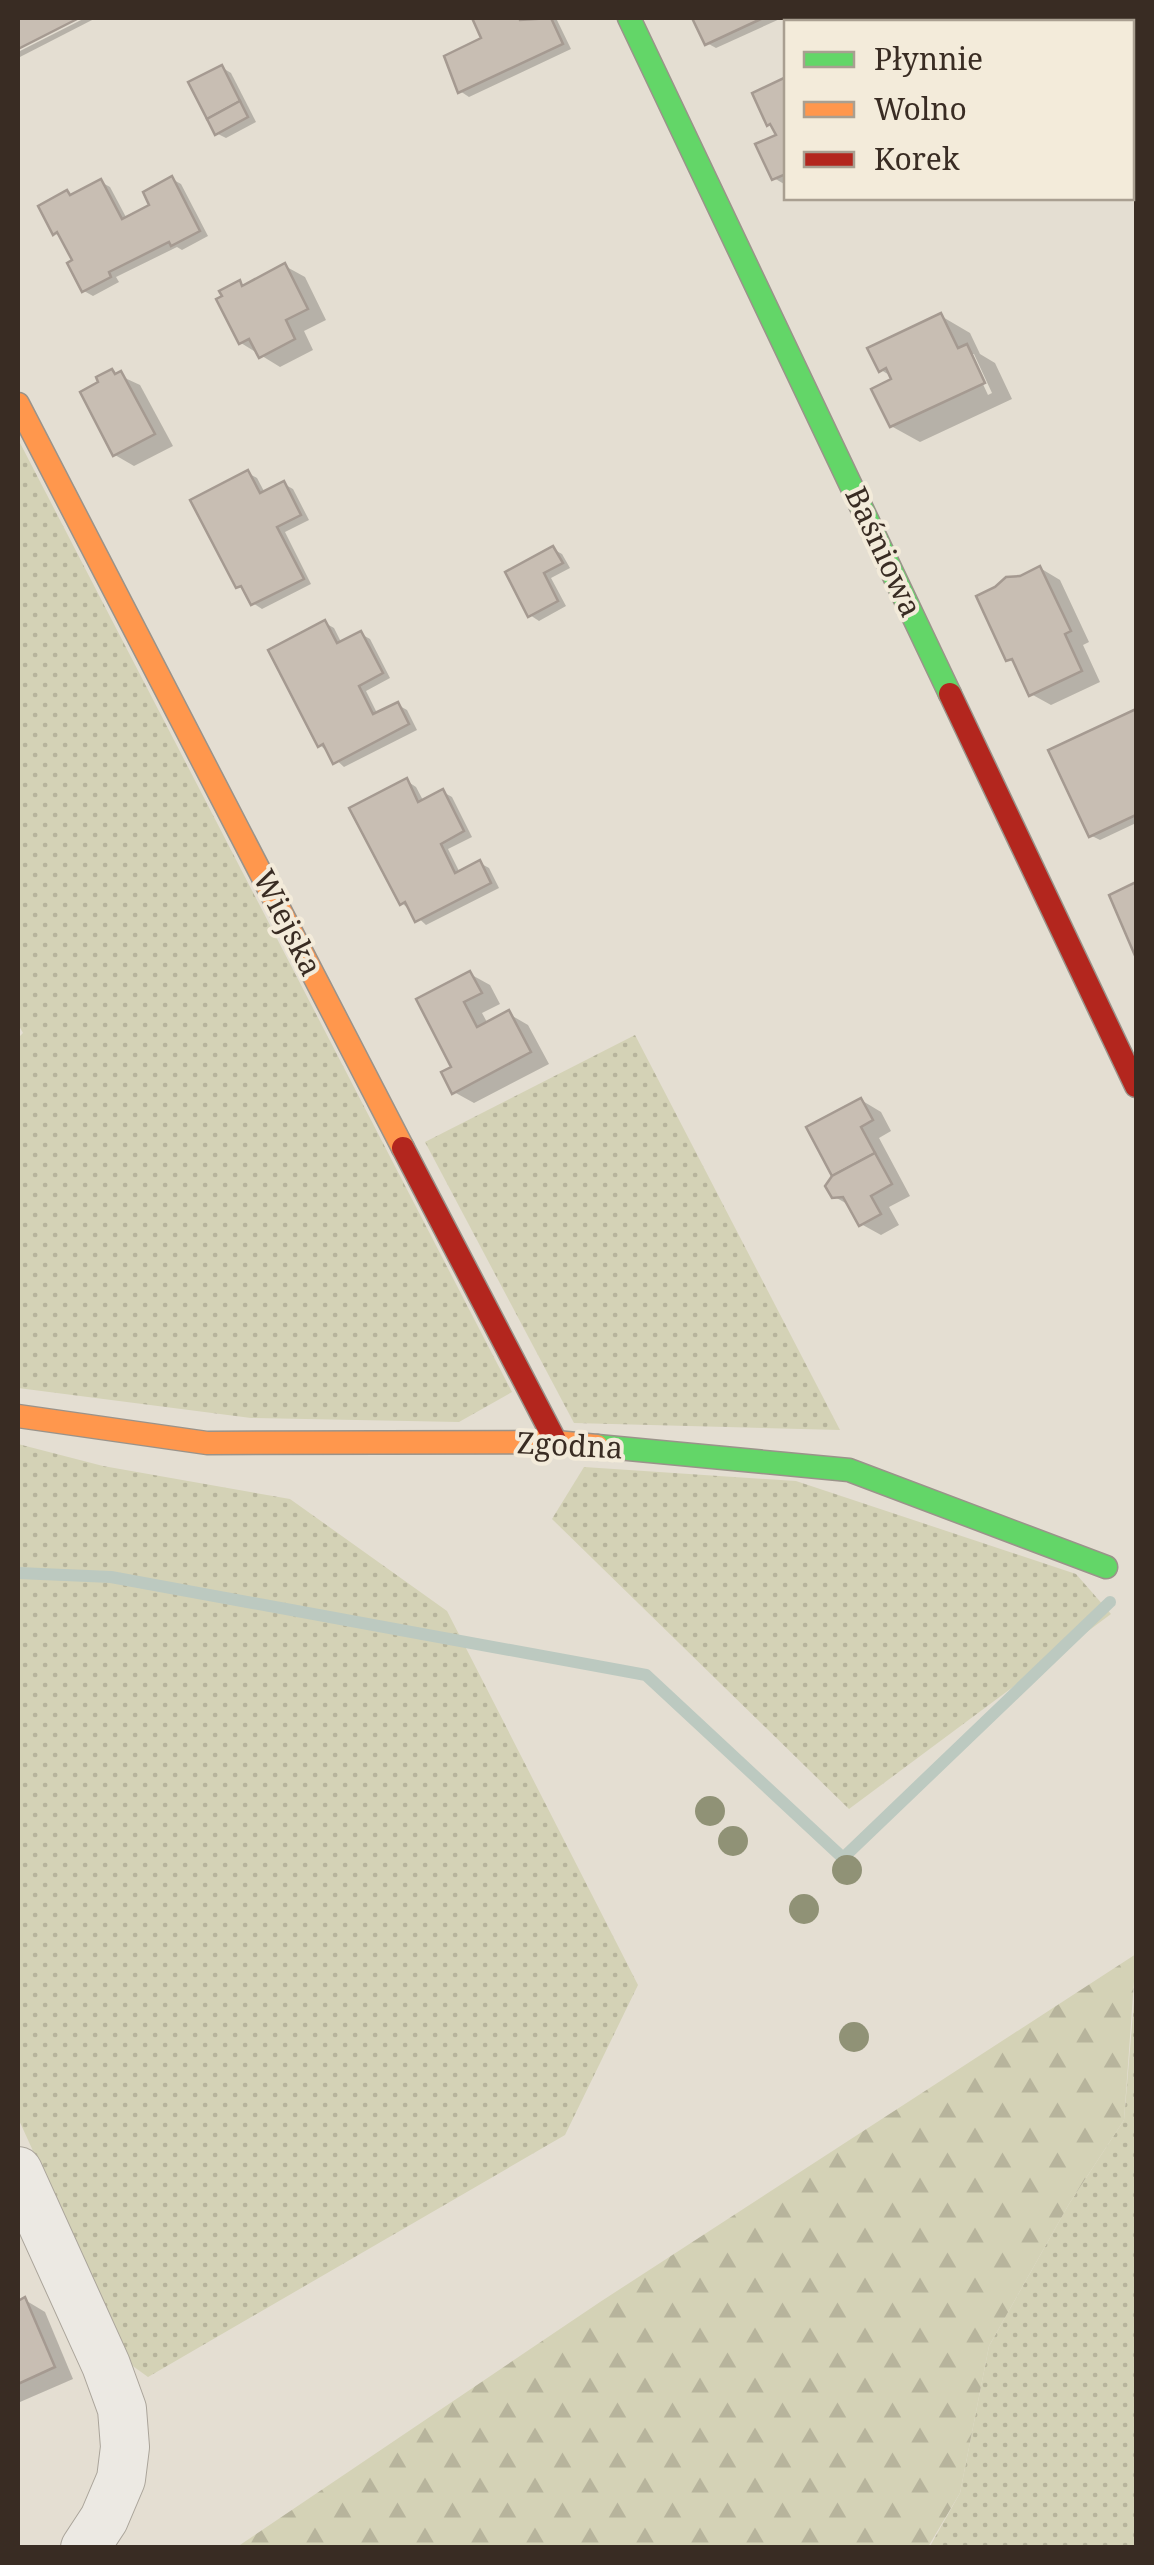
<svg xmlns="http://www.w3.org/2000/svg" width="1154" height="2565" viewBox="0 0 1154 2565" font-family="'Noto Serif',serif">
<style>
.grass{fill:url(#grass-dots)}
.forest{fill:url(#forest-firs)}
.shadow{fill:#0003;fill-rule:evenodd}
.lines{fill:none;stroke-linecap:round;stroke-linejoin:round}
.stream{stroke:#bcc9c0;stroke-width:12}
.building{fill:#c8beb3;stroke:#a59a91;stroke-width:2.5}
.street-casing{stroke:#aaa49a;stroke-width:50}
.fast-casing{stroke:#9a938a;stroke-width:25}
.slow-casing{stroke:#9a938a;stroke-width:25}
.jam-casing{stroke:#9a938a;stroke-width:25}
.street{stroke:#ece9e3;stroke-width:48}
.fast{stroke:#63d668;stroke-width:22}
.slow{stroke:#ff974d;stroke-width:22}
.jam{stroke:#b3261e;stroke-width:22}
.tree{fill:#909276}
.labels{text-anchor:middle;stroke-width:8;stroke-linejoin:round;paint-order:stroke}
.street-label{font-size:30px;fill:#392c23;stroke:#f3ebda}
</style>
<defs>
<pattern id="grass-dots" width="8" height="8" patternUnits="userSpaceOnUse" patternTransform="scale(2.5)"><rect width="8" height="8" fill="#d4d2b6"/><path d="M2 2h.1M6 6h.1" fill="none" stroke="#b7b49c" stroke-width="1.8" stroke-linecap="round"/></pattern>
<pattern id="forest-firs" width="22" height="20" patternUnits="userSpaceOnUse" patternTransform="scale(2.5)"><rect width="22" height="20" fill="#d4d2b6"/><path d="M5 1l3.5 6h-7zM16 11l3.5 6h-7z" fill="#b7b49c"/></pattern>
</defs>
<rect width="100%" height="100%" fill="#e4ded2"/>
<g class="grass">
<path d="M 18,439 L 512,1392 L 459,1422 L 251,1418 L 18,1388 L 18,1038 L 23,1033 L 18,1024 Z"/>
<path d="M 635,1035 L 840,1430 L 574,1423 L 425,1142 Z"/>
<path d="M 18,1444 L 103,1466 L 290,1499 L 447,1611 L 638,1985 L 565,2135 L 148,2377 L 130,2364 L 18,2118 Z"/>
<path d="M 584,1467 L 796,1481 L 1076,1574 L 1111,1614 L 849,1809 L 552,1519 Z"/>
<path d="M 1136,1978 L 1136,2547 L 929,2548 L 960,2493 L 989,2346 L 1069,2204 L 1124,2120 Z"/>
</g>
<path class="forest" d="M 1136,1954 L 1124,2120 L 1069,2204 L 989,2346 L 960,2493 L 928,2547 L 237,2547 L 600,2302 Z"/>
<g class="shadow">
<path d="M 85,18 L 94,19 L 18,58 L 18,52 Z"/>
<path d="M 474,18 L 525,18 L 526,20 L 556,18 L 571,49 L 469,97 L 460,91 L 485,39 Z"/>
<path d="M 695,18 L 782,18 L 716,48 L 707,43 Z"/>
<path d="M 1037,18 L 1124,18 L 1127,22 L 1039,22 Z"/>
<path d="M 221,67 L 231,73 L 256,122 L 226,138 L 216,133 Z"/>
<path d="M 1132,74 L 1136,76 L 1136,156 L 1132,159 Z"/>
<path d="M 786,79 L 786,182 L 784,184 L 774,178 L 779,137 L 755,94 Z"/>
<path d="M 172,179 L 181,184 L 208,236 L 182,250 L 177,247 L 116,277 L 119,282 L 93,296 L 84,291 L 63,238 L 54,233 L 73,196 L 101,182 L 110,187 L 127,219 L 152,206 Z"/>
<path d="M 285,266 L 305,277 L 326,320 L 304,331 L 313,350 L 280,367 L 241,343 L 240,283 L 246,287 Z"/>
<path d="M 941,316 L 970,333 L 980,354 L 995,363 L 1012,399 L 920,442 L 891,426 L 896,379 L 881,370 ZM 969,354 L 974,354 L 992,393 L 988,395 Z"/>
<path d="M 112,372 L 140,385 L 173,446 L 134,466 L 115,455 Z"/>
<path d="M 248,473 L 257,478 L 265,493 L 284,484 L 293,489 L 309,520 L 285,532 L 311,584 L 262,609 L 253,603 L 247,591 L 238,586 Z"/>
<path d="M 553,549 L 562,554 L 570,568 L 551,578 L 566,606 L 539,621 L 530,615 L 508,573 Z"/>
<path d="M 1040,568 L 1060,580 L 1089,642 L 1083,645 L 1100,682 L 1051,705 L 1031,694 L 1018,665 L 1008,659 L 1020,578 Z"/>
<path d="M 325,623 L 334,628 L 342,644 L 361,634 L 370,639 L 390,678 L 366,691 L 378,715 L 398,705 L 407,710 L 417,730 L 344,767 L 320,745 Z"/>
<path d="M 1136,712 L 1136,823 L 1100,840 L 1090,835 Z"/>
<path d="M 407,781 L 416,787 L 424,802 L 443,792 L 452,797 L 472,837 L 448,849 L 460,873 L 480,863 L 489,868 L 499,888 L 426,925 L 402,903 Z"/>
<path d="M 470,974 L 490,985 L 500,1004 L 482,1013 L 488,1024 L 509,1014 L 528,1025 L 549,1064 L 474,1103 L 454,1092 L 455,1068 L 420,1000 Z"/>
<path d="M 861,1100 L 881,1112 L 891,1131 L 879,1138 L 910,1196 L 889,1207 L 899,1225 L 881,1235 L 861,1224 L 851,1206 L 833,1196 Z"/>
<path d="M 25,2300 L 45,2312 L 73,2379 L 20,2402 L 18,2303 Z"/>
</g>
<g class="lines">
<path class="stream" d="M 18,1573 L 111,1577 L 646,1675 L 843,1858 L 1110,1602"/>
</g>
<g class="building">
<path d="M 18,18 L 79,18 L 18,49 Z"/>
<path d="M 472,18 L 519,18 L 520,20 L 551,18 L 563,44 L 458,93 L 444,56 L 481,38 Z"/>
<path d="M 692,18 L 763,18 L 705,45 Z"/>
<path d="M 1034,18 L 1111,18 L 1113,22 L 1036,22 Z"/>
<path d="M 222,65 L 240,101 L 207,119 L 188,82 Z"/>
<path d="M 1132,71 L 1136,79 L 1136,148 L 1132,150 Z"/>
<path d="M 786,77 L 786,174 L 772,180 L 755,144 L 776,135 L 770,124 L 767,126 L 752,93 Z"/>
<path d="M 240,101 L 248,117 L 215,135 L 207,119 Z"/>
<path d="M 172,176 L 200,231 L 171,246 L 169,242 L 109,272 L 111,277 L 82,292 L 67,263 L 72,260 L 57,232 L 53,235 L 38,206 L 67,190 L 70,195 L 101,179 L 122,219 L 149,205 L 143,192 Z"/>
<path d="M 285,263 L 308,309 L 286,320 L 295,339 L 259,358 L 249,339 L 239,344 L 216,299 L 222,296 L 219,291 L 240,280 L 242,286 Z"/>
<path d="M 941,313 L 958,348 L 967,344 L 985,383 L 890,427 L 871,389 L 891,379 L 886,368 L 879,372 L 867,348 Z"/>
<path d="M 112,369 L 115,374 L 121,371 L 155,434 L 113,456 L 80,392 L 98,382 L 96,377 Z"/>
<path d="M 248,470 L 260,493 L 284,481 L 301,515 L 277,527 L 304,579 L 251,605 L 241,586 L 236,588 L 190,500 Z"/>
<path d="M 553,546 L 563,563 L 544,573 L 558,601 L 528,617 L 505,572 Z"/>
<path d="M 1040,566 L 1071,631 L 1065,634 L 1082,671 L 1029,696 L 1012,659 L 1006,661 L 976,596 L 995,587 L 1006,577 L 1020,576 Z"/>
<path d="M 325,620 L 337,643 L 361,631 L 383,673 L 359,686 L 373,714 L 398,702 L 409,724 L 333,764 L 323,744 L 318,747 L 268,650 Z"/>
<path d="M 1136,709 L 1136,815 L 1089,837 L 1048,750 Z"/>
<path d="M 407,778 L 418,802 L 443,789 L 464,831 L 441,844 L 455,873 L 480,860 L 491,883 L 415,922 L 405,902 L 400,905 L 349,808 Z"/>
<path d="M 1136,882 L 1136,958 L 1109,895 Z"/>
<path d="M 470,971 L 482,993 L 464,1002 L 477,1027 L 509,1010 L 531,1052 L 452,1094 L 441,1072 L 451,1067 L 416,999 Z"/>
<path d="M 861,1098 L 873,1120 L 861,1127 L 875,1153 L 832,1176 L 806,1127 Z"/>
<path d="M 875,1153 L 892,1184 L 871,1196 L 881,1214 L 859,1226 L 843,1197 L 832,1198 L 825,1186 L 832,1176 Z"/>
<path d="M 25,2297 L 55,2367 L 18,2384 L 18,2301 Z"/>
</g>
<g class="lines">
<defs>
<path id="street" d="M 18,2171 L 106,2365 L 122,2409 L 125,2447 L 121,2479 L 104,2519 L 85,2548"/>
<g id="fast">
<path d="M 629,18 L 950,694"/>
<path d="M 597,1446 L 849,1470 L 1106,1567"/>
</g>
<g id="slow">
<path d="M 18,404 L 403,1148"/>
<path d="M 18,1416 L 207,1443 L 556,1442 L 597,1446"/>
</g>
<g id="jam">
<path d="M 950,694 L 1136,1086"/>
<path d="M 403,1148 L 556,1442"/>
</g>
</defs>
<use href="#street" class="street-casing"/>
<use href="#fast" class="fast-casing"/>
<use href="#slow" class="slow-casing"/>
<use href="#jam" class="jam-casing"/>
<use href="#street" class="street"/>
<use href="#fast" class="fast"/>
<use href="#slow" class="slow"/>
<use href="#jam" class="jam"/>
</g>
<g class="tree">
<circle cx="710" cy="1811" r="15"/>
<circle cx="733" cy="1841" r="15"/>
<circle cx="847" cy="1870" r="15"/>
<circle cx="804" cy="1909" r="15"/>
<circle cx="854" cy="2037" r="15"/>
</g>
<g class="labels">
<g class="street-label">
<text transform="translate(883 552) rotate(65)" y="10">Baśniowa</text>
<text transform="translate(287 923) rotate(63)" y="10">Wiejska</text>
<text transform="translate(570 1446) rotate(3)" y="10">Zgodna</text>
</g>
</g>
<rect width="1154" height="2565" fill="none" stroke="#392c23" stroke-width="40"/>
<rect x="784" y="20" width="350" height="180" fill="#f3ebda" stroke="#a99f91" stroke-width="2.5"/>
<rect x="804" y="52" width="50" height="15" fill="#63d668" stroke="#a99f91" stroke-width="2.5"/>
<text x="874" y="70" font-size="30" fill="#392c23">Płynnie</text>
<rect x="804" y="102" width="50" height="15" fill="#ff974d" stroke="#a99f91" stroke-width="2.5"/>
<text x="874" y="120" font-size="30" fill="#392c23">Wolno</text>
<rect x="804" y="152" width="50" height="15" fill="#b3261e" stroke="#a99f91" stroke-width="2.5"/>
<text x="874" y="170" font-size="30" fill="#392c23">Korek</text>
</svg>
